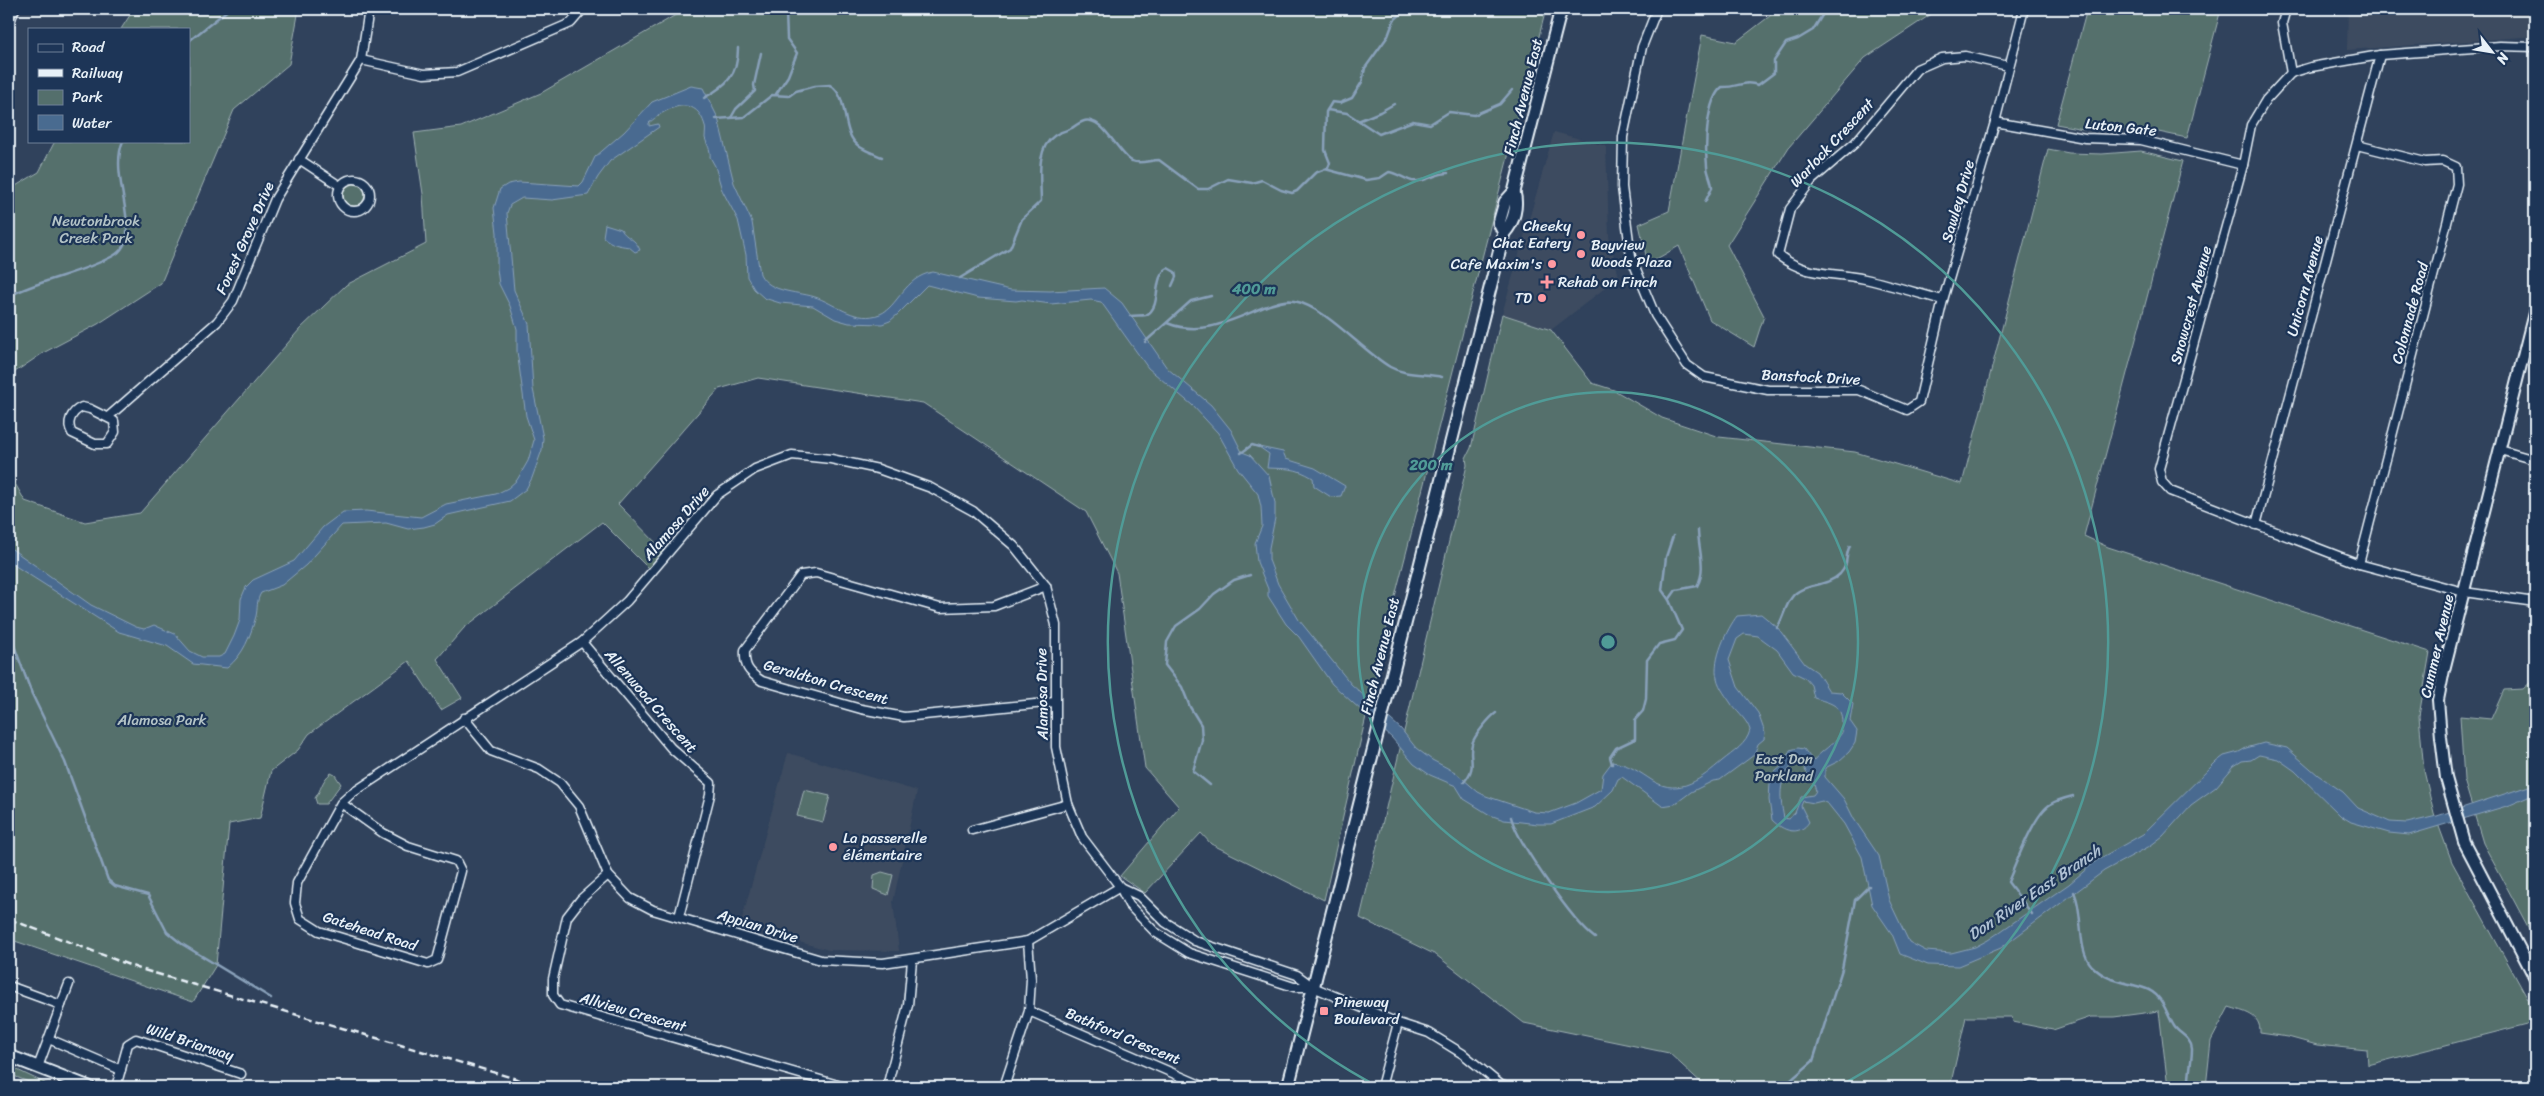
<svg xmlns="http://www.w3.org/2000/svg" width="2544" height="1096" viewBox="0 0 2544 1096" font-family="Sriracha,sans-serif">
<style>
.built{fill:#3e4c60}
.green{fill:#546f6c;stroke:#9eb0b2}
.water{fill:#496b90;stroke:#89a1ba;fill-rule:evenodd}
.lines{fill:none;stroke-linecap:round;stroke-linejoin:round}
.stream{stroke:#89a1ba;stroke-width:2.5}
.minor-casing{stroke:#e8f1f8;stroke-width:11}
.tertiary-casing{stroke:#e8f1f8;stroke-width:14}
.secondary-casing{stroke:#e8f1f8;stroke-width:15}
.minor{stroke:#1d3557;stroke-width:8}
.tertiary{stroke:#1d3557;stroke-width:10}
.secondary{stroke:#1d3557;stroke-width:11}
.rail{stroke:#e8f1f8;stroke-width:2.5;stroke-dasharray:8 4;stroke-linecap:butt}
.ring{fill:none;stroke:#509b97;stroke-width:2.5}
.poi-dot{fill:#ff9aa2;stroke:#1d3557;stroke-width:2}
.labels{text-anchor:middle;stroke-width:4.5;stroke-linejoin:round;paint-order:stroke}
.street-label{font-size:15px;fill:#e8f1f8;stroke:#1d3557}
.park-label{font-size:15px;fill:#b4c4c7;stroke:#1d3557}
.poi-label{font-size:15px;fill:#e8f1f8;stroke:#1d3557;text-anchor:start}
.water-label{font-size:16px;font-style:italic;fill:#b0c2d4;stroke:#1d3557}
.centre{fill:#509b97;stroke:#1d3557;stroke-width:2.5}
.ring-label{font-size:15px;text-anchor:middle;font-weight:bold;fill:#509b97;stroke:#1d3557;stroke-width:4.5;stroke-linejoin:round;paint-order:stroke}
</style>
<rect width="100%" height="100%" fill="#30425c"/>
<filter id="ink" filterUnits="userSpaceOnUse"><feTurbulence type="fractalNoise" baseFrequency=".02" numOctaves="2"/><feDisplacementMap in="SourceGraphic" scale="10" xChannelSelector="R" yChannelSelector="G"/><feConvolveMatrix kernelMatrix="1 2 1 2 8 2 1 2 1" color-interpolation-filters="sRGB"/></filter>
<g filter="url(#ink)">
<g class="built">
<path d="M 2348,9 L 2535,9 L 2535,36 L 2347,50 Z"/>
<path d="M 1554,132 L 1606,146 L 1609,237 L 1619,277 L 1551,330 L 1502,314 Z"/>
<path d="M 788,753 L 917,791 L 893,902 L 899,951 L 829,950 L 740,926 Z"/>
</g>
<g class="green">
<path d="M 134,9 L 299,9 L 289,64 L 234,110 L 161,283 L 98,324 L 43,353 L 9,376 L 9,190 L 39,172 L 55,141 L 189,141 L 189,29 L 121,29 Z"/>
<path d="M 686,9 L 1546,9 L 1381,651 L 1324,900 L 1211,844 L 1201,833 L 1145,893 L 1120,876 L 1179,807 L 1145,768 L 1117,573 L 1086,512 L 923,403 L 758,378 L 719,389 L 618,504 L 665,552 L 650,570 L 602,522 L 464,628 L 437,659 L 462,698 L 441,710 L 409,661 L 309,734 L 298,750 L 271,771 L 260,818 L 229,824 L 216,965 L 193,1002 L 9,939 L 9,473 L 25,501 L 85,522 L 140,513 L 300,329 L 346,285 L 426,244 L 423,194 L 414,133 L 461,127 L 541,93 Z"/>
<path d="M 1779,9 L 1939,9 L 1865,58 L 1789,147 L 1727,245 L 1764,316 L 1754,347 L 1710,320 L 1679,246 L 1648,264 L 1639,224 L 1669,211 L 1702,35 L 1736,42 Z"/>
<path d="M 2087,9 L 2221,9 L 2187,138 L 2149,130 L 2089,130 L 2056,124 Z"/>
<path d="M 2048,149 L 2069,153 L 2102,154 L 2141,151 L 2183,161 L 2084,536 L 2108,547 L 2430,652 L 2419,716 L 2424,771 L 2434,813 L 2452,862 L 2535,1012 L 2535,1022 L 2368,1065 L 2367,1050 L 2317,1045 L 2288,1037 L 2260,1033 C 2261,1014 2244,1012 2229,1007 L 2211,1041 L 2206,1087 L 2168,1087 L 2159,1011 L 2114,1017 L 2091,1017 L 2053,1030 L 2013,1022 L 2012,1017 L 1966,1017 L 1950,1087 L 1706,1087 L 1669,1053 L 1524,1023 L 1436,955 L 1360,918 L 1467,465 L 1466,458 L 1471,448 L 1502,314 L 1551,330 L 1592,383 L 1614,390 L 1662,418 L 1719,437 L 1855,452 L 1962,484 Z"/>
<circle cx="354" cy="195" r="11"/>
<path d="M 2532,681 L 2535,681 L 2535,940 L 2483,843 L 2464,780 L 2460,716 L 2491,719 L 2504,690 L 2523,689 Z"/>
<path d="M 331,773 L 335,775 L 341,784 L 326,804 L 317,804 L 315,798 C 322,789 321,781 331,773 Z"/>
<path d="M 804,790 L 830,796 L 823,822 L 797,816 Z"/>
<path d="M 882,872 L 893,875 L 888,895 L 873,889 L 874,875 Z"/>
<path d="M 9,1066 L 53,1087 L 41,1087 L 9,1074 Z"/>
</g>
<g class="water">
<path d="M 691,86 L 703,88 L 718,118 L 734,183 L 752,222 L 760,274 C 770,294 800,291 818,298 C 838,306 857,323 880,314 C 898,307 904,277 933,272 L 1011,290 L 1050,291 L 1104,288 L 1122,303 L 1167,368 L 1211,405 L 1231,430 L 1242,452 L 1250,455 L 1269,476 L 1275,503 L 1275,518 L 1269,548 L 1269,560 L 1278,584 L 1299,620 L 1351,684 L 1401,729 L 1416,748 L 1432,760 L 1455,772 L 1478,792 L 1486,796 L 1534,812 L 1549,813 L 1576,803 L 1601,789 L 1603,774 L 1612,762 C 1629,764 1639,772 1653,781 C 1680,797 1702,778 1722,761 C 1733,752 1747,744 1750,730 C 1747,720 1739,714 1732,705 C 1727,697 1719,688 1717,678 C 1712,660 1727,629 1737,616 L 1761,614 L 1778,628 L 1805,664 L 1817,672 L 1829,691 L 1841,692 L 1853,704 L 1850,721 L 1857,731 L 1855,743 L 1849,752 L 1839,761 L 1825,768 L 1825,777 L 1844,799 L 1854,819 L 1879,856 L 1889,900 L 1909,942 L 1926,951 L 1951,953 L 1975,947 L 1988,940 L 2069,884 L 2097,860 L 2143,834 L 2216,762 L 2224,756 L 2239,752 L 2246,748 L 2264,743 L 2287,748 L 2318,775 L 2343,792 L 2358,808 L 2390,822 L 2407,823 L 2437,816 L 2535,784 L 2535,794 L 2510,805 L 2409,835 L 2389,833 L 2351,822 L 2341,816 L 2295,771 L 2278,759 L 2259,755 L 2251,760 L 2242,761 L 2234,766 L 2216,787 L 2191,805 L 2163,836 L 2150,846 L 2104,871 L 2001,948 L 1958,966 L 1928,965 L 1900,954 L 1892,934 L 1872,905 L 1862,857 L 1844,824 L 1828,804 L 1822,801 L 1814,803 L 1803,801 L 1801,806 L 1809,822 C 1799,837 1783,831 1772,820 L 1769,800 L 1770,783 L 1775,772 L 1784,764 L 1790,750 L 1798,748 L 1804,749 L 1813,761 C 1821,751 1834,744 1841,734 C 1844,730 1842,728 1842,723 C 1842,704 1830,703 1814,698 L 1811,685 L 1805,678 L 1793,672 L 1777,650 L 1758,636 L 1744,634 L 1737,639 L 1729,660 L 1738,687 L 1758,713 L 1765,733 L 1764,739 L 1758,744 L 1754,755 L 1720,780 L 1713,781 L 1691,792 L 1675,804 L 1662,806 L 1622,777 L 1618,779 L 1613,790 L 1595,807 L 1551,824 L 1538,824 L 1504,820 L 1490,815 L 1464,799 L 1456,786 L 1430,775 L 1414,764 L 1392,738 L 1332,684 L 1299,637 L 1286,624 L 1268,596 L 1268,589 L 1257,562 L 1255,543 L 1262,526 L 1261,507 L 1258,494 L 1238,469 L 1218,433 L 1192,405 L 1148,368 L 1101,302 L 1091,300 L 1051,304 L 1022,300 L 1016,301 L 978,298 L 927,285 L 898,314 L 890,321 L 882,324 L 849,323 L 835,319 L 813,306 L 780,303 L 764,298 L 754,289 L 747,277 L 746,255 L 738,220 L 722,190 L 715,166 L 710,157 C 711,150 707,145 705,138 C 705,134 706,130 705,126 C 696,93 667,107 649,123 L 649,126 L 658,124 L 659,127 L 610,161 L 598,177 L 588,195 L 552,200 L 522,198 L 510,205 L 507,213 L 514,290 L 529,324 L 533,389 L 543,438 L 542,450 L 532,478 L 526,489 L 510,501 L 448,515 L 435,524 L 424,527 L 408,529 L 386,523 L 342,525 L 306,565 L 282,585 L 261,593 C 256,601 258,608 256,616 C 250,637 244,654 227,668 L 193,664 L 167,646 L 119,632 L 9,562 L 9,547 L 91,605 L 136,627 L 144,629 L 154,625 L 163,629 L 175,634 L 190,651 L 202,657 L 219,657 L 225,654 L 234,636 L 240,620 L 241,599 L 246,587 L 253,580 L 294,561 L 323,527 L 343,512 L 366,511 L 421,517 L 446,504 L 496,494 L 508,488 L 517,480 L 528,461 L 534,440 L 526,416 L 517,351 L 517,329 L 510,306 L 499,284 L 497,269 L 497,233 L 494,208 L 500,189 L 508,184 L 519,182 L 579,186 L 583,182 L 595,157 L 624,132 L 652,102 ZM 1797,761 L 1802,762 L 1806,772 L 1812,778 L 1816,791 L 1813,795 L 1801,797 L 1795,813 L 1788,819 L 1784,818 C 1779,794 1778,778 1797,761 Z"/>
<path d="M 605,224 L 621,229 C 626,239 635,237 640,250 L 635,252 L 629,247 C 617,245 613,245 603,237 Z"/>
<path d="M 1259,447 L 1283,452 L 1286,459 L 1315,468 L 1345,486 L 1341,496 L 1331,497 L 1314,486 L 1313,478 C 1295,467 1287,469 1267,468 L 1269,454 Z"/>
</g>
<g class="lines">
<g class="stream">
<path d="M 189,41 L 229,9"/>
<path d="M 776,94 L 788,76 L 797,53 L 787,39 L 786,12"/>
<path d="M 704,98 C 727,85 738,75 738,48"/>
<path d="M 1327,110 L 1347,113 L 1379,134 L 1413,121 L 1430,124 L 1449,112 L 1474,115 L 1500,104 L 1512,90"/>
<path d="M 732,116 L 736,109 L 755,91 L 754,85 L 761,53"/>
<path d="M 716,119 L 744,117 L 772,95 L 789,96 L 796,91 L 815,86 L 830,85 C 851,98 839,133 860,147 C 866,151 875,154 882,157"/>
<path d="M 1358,121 L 1380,112 L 1394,104"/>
<path d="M 1325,169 L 1366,180 L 1380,178 L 1389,172 C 1397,173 1404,179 1412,181 C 1426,183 1435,173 1448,173"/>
<path d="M 1705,202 L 1712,188 C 1712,180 1707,173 1707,166 C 1705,146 1706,100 1722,87 C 1737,88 1742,80 1758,85 L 1774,73 L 1774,61 L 1786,43 L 1798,39 L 1813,30 L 1826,9"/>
<path d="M 960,278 L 1010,248 L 1022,219 L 1041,201 C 1041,181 1035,149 1054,136 C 1059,132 1066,131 1072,128 C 1082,121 1087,117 1099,125 C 1110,133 1123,157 1132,161 C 1140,165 1150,160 1159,160 L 1198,189 L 1208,189 L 1228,179 L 1252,183 L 1262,180 L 1281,190 L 1292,193 L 1297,191 L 1315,173 L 1328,168 L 1330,163 L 1325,150 L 1326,112 L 1332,102 L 1340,103 L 1352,98 L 1362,82 L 1365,68 L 1388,36 L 1394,20 L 1407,9"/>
<path d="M 9,296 C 42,279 80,274 113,256 C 147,238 107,178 123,141"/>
<path d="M 1130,316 C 1135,315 1141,316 1146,315 C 1163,307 1151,277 1168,268 L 1175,272 L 1176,277 L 1172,286"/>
<path d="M 1167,323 C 1201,337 1232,320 1264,307 C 1273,304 1284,299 1294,301 C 1326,307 1361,350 1390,367 C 1406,376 1426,373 1442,377"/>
<path d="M 1145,342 L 1191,301 L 1211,296"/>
<path d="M 1241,453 L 1252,445 L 1259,447"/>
<path d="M 1669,600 L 1676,590 L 1697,586 C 1707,569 1698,548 1698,530"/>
<path d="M 1777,628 C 1783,619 1785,606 1792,597 C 1802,583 1826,588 1840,574 C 1850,563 1844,556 1850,546"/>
<path d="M 9,632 L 32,694 L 65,762 L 108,880 L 115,886 L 148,895 L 167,932 L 182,944 L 271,998"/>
<path d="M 1612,764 L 1610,757 L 1616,748 L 1635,739 L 1635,720 L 1643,711 L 1646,699 L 1647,660 L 1659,644 L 1675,640 L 1682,630 L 1669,600 L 1662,590 L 1666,557 L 1673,536"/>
<path d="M 1464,782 C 1478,766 1468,759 1472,744 C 1474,736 1490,717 1496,713"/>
<path d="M 1210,785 L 1193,771 L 1202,740 L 1201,725 L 1190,707 L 1182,687 L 1165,665 L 1167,642 L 1176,626 L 1200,609 L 1214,594 L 1234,580 L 1250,575"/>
<path d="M 1511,817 C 1518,843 1573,922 1595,938"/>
<path d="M 2074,892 C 2084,912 2076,949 2092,966 C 2109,983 2124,981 2144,988 C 2163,994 2165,1011 2174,1026 C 2179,1034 2191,1037 2192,1049 C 2192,1062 2188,1074 2189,1087"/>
<path d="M 2032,914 L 2008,882 C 2016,864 2034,813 2051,804 C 2057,800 2065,798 2073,796"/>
<path d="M 1783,1087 L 1813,1061 L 1842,969 L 1855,900 L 1869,886"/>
</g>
<defs>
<g id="minor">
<path d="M 1657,9 L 1642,47 L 1623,137 L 1622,187 L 1631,257 L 1655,315 L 1687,365 L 1704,377 L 1768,390 L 1859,390 L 1907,410 L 1919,402 L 1943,300 L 1995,122 L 2024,9"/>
<path d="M 2286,9 L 2282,23 L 2291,73"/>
<path d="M 9,24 L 15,9"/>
<path d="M 2535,47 L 2500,46 L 2380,55 L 2311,67 L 2291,73 L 2266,100 L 2251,125 L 2243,165 L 2159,469 L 2162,482 L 2170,491 L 2359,564 L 2464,592 L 2535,602"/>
<path d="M 361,60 L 424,74 L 457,72 L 571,23 L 583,9"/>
<path d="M 1995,122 L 2085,138 L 2141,140 L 2243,165"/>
<path d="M 2357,145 L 2425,162 L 2443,161 L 2456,167 L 2457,184 L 2359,564"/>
<path d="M 299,159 L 340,186"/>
<circle cx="354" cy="195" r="16"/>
<path d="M 1943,300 C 1917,293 1891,285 1865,279 C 1830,271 1809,278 1778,255 L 1790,209 L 1812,180 L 1855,143 L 1917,69 L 1942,58 L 1965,56 L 2008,66"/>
<path d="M 82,407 L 90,409 L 114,421 L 115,432 L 107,444 L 95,444 L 72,433 C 66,423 71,412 82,407 Z"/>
<path d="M 108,417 L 217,322 L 233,301 L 275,199 L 361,60 L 369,9"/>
<path d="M 2500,450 L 2535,460"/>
<path d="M 2256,525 L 2380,55"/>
<path d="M 1046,586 L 994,606 L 940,608 L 816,573 L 801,575 L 745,650 C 744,666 748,672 762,681 L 861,709 L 904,717 L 1055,702"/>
<path d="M 582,642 L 671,748 L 711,783 L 710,795 L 679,917"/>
<path d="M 464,718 L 491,751 L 539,769 L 560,783 L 579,806 L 608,875 L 630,898 L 653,910 L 821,960 L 883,963 L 1028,941 L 1120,887"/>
<path d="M 341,803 L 383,833 L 408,846 L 456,861 L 461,871 L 437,960 L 428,964 L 319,931 L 300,919 L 295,903 L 297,883 L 341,803 L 351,794 L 582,642 L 627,601 L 717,495 L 755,469 L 792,455 L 831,459 L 878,469 L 931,488 L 973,511 L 1014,546 L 1046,586 L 1056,625 L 1056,747 L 1068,804 L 1082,837 L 1120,887 L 1129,905 L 1155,932 L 1189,953 L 1294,987 L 1313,987"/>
<path d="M 972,830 L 1068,804"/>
<path d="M 608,875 L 581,899 L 567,917 L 553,979 L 553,995 L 560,1005 L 845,1087"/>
<path d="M 1120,887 L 1139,896 L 1165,922 L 1195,941 L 1297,975 L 1313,987 L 1398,1023 L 1429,1033 L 1463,1054 L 1501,1085 L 1508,1087"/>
<path d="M 9,986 L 61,1005 L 38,1067"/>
<path d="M 61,1005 L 69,984"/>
<path d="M 1029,1011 L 1205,1087"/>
<path d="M 49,1039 L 121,1070"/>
<path d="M 116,1087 L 128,1044 L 136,1039 L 241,1074"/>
<path d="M 887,1087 L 908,1005 L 912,960"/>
<path d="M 1004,1087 L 1029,1011 L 1031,979 L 1028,941"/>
<path d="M 1381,1087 L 1398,1023"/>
<path d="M 2028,1087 L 2032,1085 L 2040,1087"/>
<path d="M 2530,1087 L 2535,1085"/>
</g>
<path id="tertiary" d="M 2535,309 L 2444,670 L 2438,700 L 2441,737 L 2446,778 L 2464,842 L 2535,978"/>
<g id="secondary">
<path d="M 1504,233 L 1499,223 L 1505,202 L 1514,192 L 1561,9"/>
<path d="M 9,1056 L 89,1087"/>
<path d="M 1288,1087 L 1504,233 C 1514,222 1518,206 1514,192"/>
</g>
</defs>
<use href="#minor" class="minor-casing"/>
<use href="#tertiary" class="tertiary-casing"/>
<use href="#secondary" class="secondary-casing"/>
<use href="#minor" class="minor"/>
<use href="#tertiary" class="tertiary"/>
<use href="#secondary" class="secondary"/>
<path class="rail" d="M 9,919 L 137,968 L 544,1087"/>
</g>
</g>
<g class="ring">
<circle cx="1608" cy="642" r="250"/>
<path d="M1377 1086A500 500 0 1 1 1839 1086"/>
</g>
<g class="poi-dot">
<circle cx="1581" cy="235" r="5"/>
<circle cx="1581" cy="254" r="5"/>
<circle cx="1552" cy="264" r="5"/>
<path d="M1544.5 274.5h5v5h5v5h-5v5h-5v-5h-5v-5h5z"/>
<circle cx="1542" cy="298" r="5"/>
<circle cx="833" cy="847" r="5"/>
<rect x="1319" y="1006" width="10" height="10" rx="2.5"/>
</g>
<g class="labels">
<g class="street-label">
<text transform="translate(1523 97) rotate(-76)" y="5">Finch Avenue East</text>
<text transform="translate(2121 127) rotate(6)" y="5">Luton Gate</text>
<text transform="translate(1832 143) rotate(-47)" y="5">Warlock Crescent</text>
<text transform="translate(1958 201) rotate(-74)" y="5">Sawley Drive</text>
<text transform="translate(245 238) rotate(-66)" y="5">Forest Grove Drive</text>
<text transform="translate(2305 286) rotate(-75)" y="5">Unicorn Avenue</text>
<text transform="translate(2191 305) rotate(-75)" y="5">Snowcrest Avenue</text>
<text transform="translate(2410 313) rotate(-75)" y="5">Colonnade Road</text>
<text transform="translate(1811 377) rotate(3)" y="5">Banstock Drive</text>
<text transform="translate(676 523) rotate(-49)" y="5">Alamosa Drive</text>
<text transform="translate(2437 646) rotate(-77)" y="5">Cummer Avenue</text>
<text transform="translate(1380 656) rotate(-76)" y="5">Finch Avenue East</text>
<text transform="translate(826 682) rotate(16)" y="5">Geraldton Crescent</text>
<text transform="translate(1042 694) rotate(-91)" y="5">Alamosa Drive</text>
<text transform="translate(651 701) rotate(49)" y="5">Allenwood Crescent</text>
<text transform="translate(758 926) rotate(17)" y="5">Appian Drive</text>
<text transform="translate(370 931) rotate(18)" y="5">Gatehead Road</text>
<text transform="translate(633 1012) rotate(16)" y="5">Allview Crescent</text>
<text transform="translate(1123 1036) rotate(23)" y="5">Bathford Crescent</text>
<text transform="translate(190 1042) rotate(18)" y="5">Wild Briarway</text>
</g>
<g class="park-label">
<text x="96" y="226">Newtonbrook<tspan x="96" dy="17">Creek Park</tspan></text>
<text x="162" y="725">Alamosa Park</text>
<text x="1784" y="764">East Don<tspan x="1784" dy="17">Parkland</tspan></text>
</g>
<g class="poi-label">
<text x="1571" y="231" text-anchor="end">Cheeky<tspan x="1571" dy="17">Chat Eatery</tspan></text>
<text x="1591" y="250">Bayview<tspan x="1591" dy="17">Woods Plaza</tspan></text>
<text x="1542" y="269" text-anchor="end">Cafe Maxim's</text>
<text x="1558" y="287">Rehab on Finch</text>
<text x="1532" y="303" text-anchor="end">TD</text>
<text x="843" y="843">La passerelle<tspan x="843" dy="17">élémentaire</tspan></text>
<text x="1334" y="1007">Pineway<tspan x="1334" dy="17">Boulevard</tspan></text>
</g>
<g class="water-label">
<text transform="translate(2034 892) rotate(-34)" y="6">Don River East Branch</text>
</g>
</g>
<circle cx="1608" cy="642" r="8" class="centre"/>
<g class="ring-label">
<text x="1254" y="294">400 m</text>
<text x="1431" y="470">200 m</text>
</g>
<rect width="2544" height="1096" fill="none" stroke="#1d3557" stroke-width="30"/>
<rect x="15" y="15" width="2514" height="1066" fill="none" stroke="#e8f1f8" stroke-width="2" filter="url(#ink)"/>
<rect x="28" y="28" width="162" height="115" fill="#1d3557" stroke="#6e8097"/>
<rect x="38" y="44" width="25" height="8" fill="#1d3557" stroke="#6e8097"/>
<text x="72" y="52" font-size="15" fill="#e8f1f8">Road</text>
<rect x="38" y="69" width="25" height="8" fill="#e8f1f8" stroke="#6e8097"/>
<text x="72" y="78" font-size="15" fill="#e8f1f8">Railway</text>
<rect x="38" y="90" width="25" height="15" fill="#546f6c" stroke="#6e8097"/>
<text x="72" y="102" font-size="15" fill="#e8f1f8">Park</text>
<rect x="38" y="115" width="25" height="15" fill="#496b90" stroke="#6e8097"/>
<text x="72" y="128" font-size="15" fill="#e8f1f8">Water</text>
<g transform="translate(2492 52) rotate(121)" stroke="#1d3557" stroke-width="4" paint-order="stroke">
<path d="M0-4L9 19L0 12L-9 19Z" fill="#e8f1f8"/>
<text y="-8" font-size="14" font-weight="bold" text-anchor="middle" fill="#e8f1f8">N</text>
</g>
</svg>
